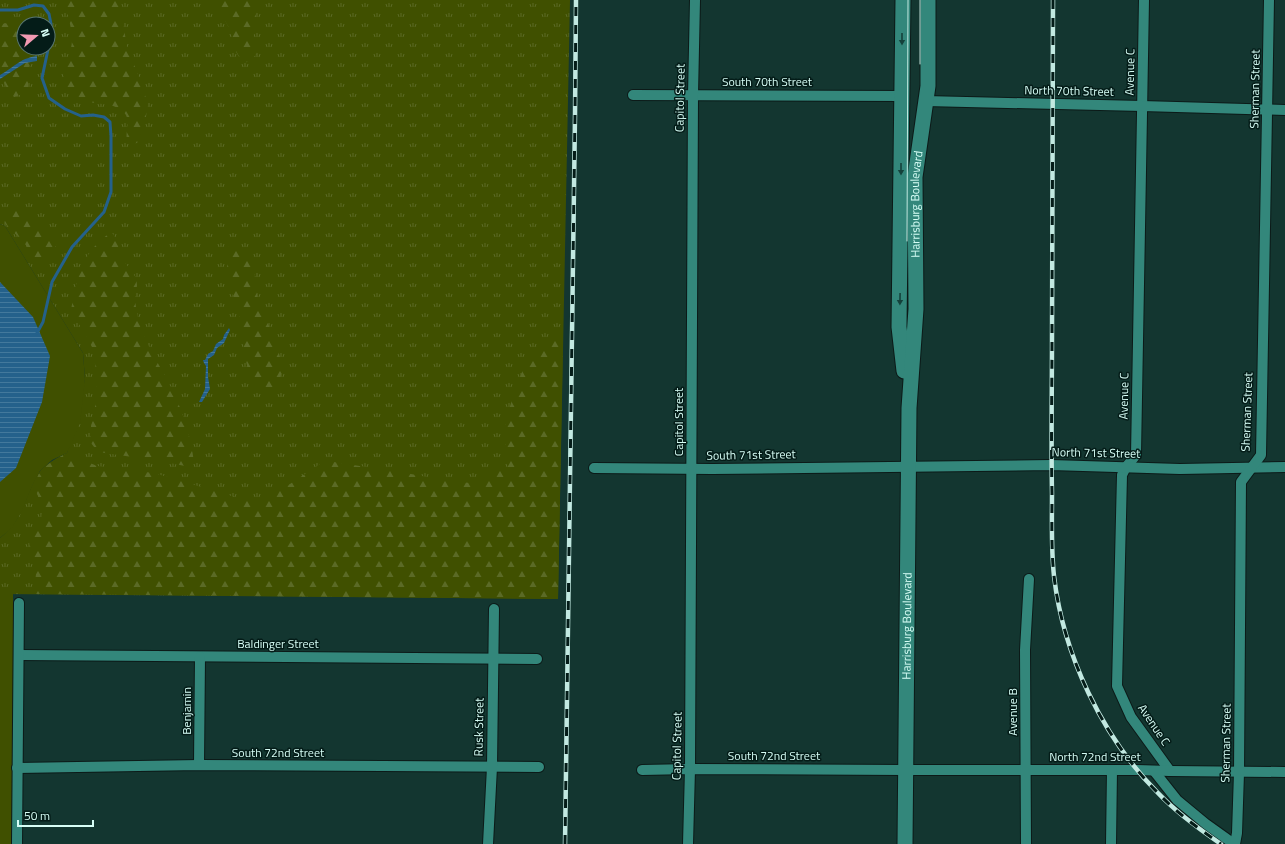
<svg xmlns="http://www.w3.org/2000/svg" width="1285" height="844" viewBox="0 0 1285 844" font-family="'Titillium Web',sans-serif">
<style>
.grass{fill:url(#grass-tufts);fill-rule:evenodd}
.forest{fill:url(#forest-firs)}
.green{fill:#405000}
.water{fill:url(#water-rules)}
.lines{fill:none;stroke-linecap:round;stroke-linejoin:round}
.stream{stroke:#24618b;stroke-width:3}
.street-casing{stroke:#0c1a18;stroke-width:12}
.secondary-casing{stroke:#0c1a18;stroke-width:17}
.street{stroke:#33877b;stroke-width:10}
.secondary{stroke:#33877b;stroke-width:15}
.tram{stroke:#c2e9e1;stroke-width:1}
.rail-casing{stroke:#c2e9e1;stroke-width:4.5}
.rail{stroke:#041c18;stroke-width:3;stroke-dasharray:9;stroke-linecap:butt}
.oneway{fill:#14413b}
.labels{text-anchor:middle;stroke-width:3;stroke-linejoin:round;paint-order:stroke}
.street-label{font-size:12px;fill:#d7fef6;stroke:#041c18}
</style>
<defs>
<pattern id="grass-tufts" width="24" height="20" patternUnits="userSpaceOnUse"><rect width="24" height="20" fill="#405000"/><path d="M3 7l-1-3M5 7V3M7 7l1-3M15 17l-1-3M17 17v-4M19 17l1-3" fill="none" stroke="#5b6a26"/></pattern>
<pattern id="forest-firs" width="22" height="20" patternUnits="userSpaceOnUse"><rect width="22" height="20" fill="#405000"/><path d="M5 1l3.5 6h-7zM16 11l3.5 6h-7z" fill="#5b6a26"/></pattern>
<pattern id="water-rules" width="6" height="5" patternUnits="userSpaceOnUse"><rect width="6" height="5" fill="#24618b"/><path d="M0 2.5h6" fill="none" stroke="#43799c"/></pattern>
</defs>
<rect width="100%" height="100%" fill="#133630"/>
<path class="grass" d="M 0,0 L 570,0 L 558,599 L 0,594 L 0,538 C 10,530 17,521 22,509 C 28,497 32,481 41,470 C 49,462 57,458 67,453 L 85,379 L 83,353 L 5,226 L 0,224 ZM 24,24 L 48,24 L 48,48 L 24,48 Z"/>
<g class="forest">
<path d="M 67,0 L 116,0 L 121,11 L 127,47 L 141,82 L 148,105 L 143,133 L 137,143 L 130,144 L 127,142 C 125,132 130,123 126,115 C 114,96 78,111 67,89 C 58,72 71,58 72,41 C 72,28 68,15 64,2 Z"/>
<path d="M 214,0 L 261,0 C 254,17 251,36 257,54 L 250,60 L 245,63 C 233,53 235,44 230,31 C 227,20 217,12 214,0 Z"/>
<path d="M 19,22 L 31,24 L 24,24 L 24,48 L 40,48 L 40,51 L 29,66 L 28,90 L 23,94 L 14,97 L 8,90 L 0,75 L 0,24 Z"/>
<path d="M 12,210 C 34,210 44,229 59,242 L 48,256 L 38,265 C 33,256 28,246 20,238 C 13,231 5,227 2,217 L 6,213 Z"/>
<path d="M 111,232 C 118,239 118,248 122,257 C 126,267 137,273 137,285 C 137,289 135,293 135,297 C 135,304 137,312 138,318 C 143,339 155,357 165,376 C 180,403 190,431 194,462 L 190,467 L 160,461 L 98,452 L 91,443 L 91,426 L 96,402 L 97,375 L 92,347 L 71,310 C 78,274 81,254 111,232 Z"/>
<path d="M 230,245 C 239,245 247,253 251,261 C 257,274 255,290 259,303 C 267,325 297,373 271,391 C 265,391 259,390 254,385 C 246,375 239,319 238,304 C 236,299 232,295 231,291 C 228,281 226,259 227,249 Z"/>
<path d="M 563,337 L 558,599 L 35,594 L 36,569 L 30,549 L 29,539 L 40,523 L 43,508 L 33,484 C 43,467 49,462 67,453 L 97,466 L 154,473 L 235,497 L 260,499 L 281,490 L 320,464 L 334,462 L 411,474 L 448,481 L 471,483 L 508,467 C 507,454 504,439 505,427 C 507,412 525,358 534,349 C 542,341 553,339 563,337 Z"/>
</g>
<g class="green">
<path d="M 0,224 L 5,226 L 83,353 L 85,379 L 80,423 L 67,453 L 52,460 L 40,471 L 33,484 L 22,511 L 12,528 L 0,538 Z"/>
<rect x="0" y="594" width="13" height="250"/>
</g>
<g class="water">
<path d="M 37,56 L 37,61 L 25,63 L 0,79 L 0,75 C 15,67 18,59 37,56 Z"/>
<path d="M 0,282 L 33,317 L 50,356 L 42,402 L 16,468 L 0,482 Z"/>
<path d="M 229,328 L 230,330 L 224,343 L 217,348 L 214,355 L 208,359 L 208,377 L 210,389 L 202,402 L 199,402 L 205,389 L 206,366 L 204,363 L 203,360 L 205,360 L 208,354 L 213,351 L 216,344 L 223,339 L 224,335 Z"/>
</g>
<g class="lines">
<path class="stream" d="M 0,10 L 18,10 L 34,5 L 43,6 L 49,14 L 51,24 L 50,40 L 42,78 L 49,98 L 65,109 L 81,116 L 93,115 L 104,117 L 110,122 L 111,136 L 111,192 L 104,212 L 72,247 L 52,282 L 43,322 L 37,333"/>
<defs>
<g id="street">
<path d="M 1144,0 L 1136,455 L 1126,467 L 1122,475 L 1117,686 L 1131,717 L 1170,771"/>
<path d="M 633,95 L 902,96"/>
<path d="M 925,101 L 1142,106 L 1285,110"/>
<path d="M 594,468 L 712,469 L 1051,465 L 1180,469 L 1285,467"/>
<path d="M 19,655 L 537,659"/>
<path d="M 199,765 L 200,657"/>
<path d="M 17,768 L 199,765 L 539,767"/>
<path d="M 642,770 L 690,769 L 906,770 L 1137,770 L 1170,771 L 1285,772"/>
<path d="M 1154,771 L 1177,800 L 1206,824 L 1234,844"/>
<path d="M 17,844 L 19,603"/>
<path d="M 488,844 L 492,767 L 494,609"/>
<path d="M 688,844 L 690,769 L 693,95 L 695,0"/>
<path d="M 1026,844 L 1025,650 L 1029,579"/>
<path d="M 1111,844 L 1112,770"/>
<path d="M 1235,844 L 1237,833 L 1239,773 L 1241,482 L 1261,455 L 1269,0"/>
</g>
<g id="secondary">
<path d="M 903,0 L 899,327 L 904,371"/>
<path id="s1" d="M 905,844 L 909,408 L 916,309 L 915,177 L 928,86 L 928,0"/>
</g>
</defs>
<use href="#street" class="street-casing"/>
<use href="#secondary" class="secondary-casing"/>
<use href="#street" class="street"/>
<use href="#secondary" class="secondary"/>
<g class="tram">
<path d="M 920,0 L 920,64"/>
<path d="M 907,241 L 908,0"/>
</g>
<defs>
<g id="rail">
<path d="M 1053,0 C 1053,112 1052,224 1052,336 C 1052,388 1051,441 1052,494 C 1052,521 1051,549 1054,576 C 1063,654 1102,737 1158,793 C 1177,813 1199,829 1221,844"/>
<path d="M 565,844 L 575,116 L 576,0"/>
</g>
</defs>
<use href="#rail" class="rail-casing"/>
<use href="#rail" class="rail"/>
</g>
<defs><path id="oneway-solid" d="M-6-.8H1V-3.2L6.5 0L1 3.2V.8H-6Z"/></defs>
<g class="oneway">
<use href="#oneway-solid" transform="translate(902 39) rotate(90)"/>
<use href="#oneway-solid" transform="translate(901 169) rotate(90)"/>
<use href="#oneway-solid" transform="translate(900 299) rotate(91)"/>
</g>
<g class="labels">
<g class="street-label">
<text transform="translate(1130 72) rotate(-89)" y="4">Avenue C</text>
<text x="767" y="86">South 70th Street</text>
<text transform="translate(1255 89) rotate(-89)" y="4">Sherman Street</text>
<text transform="translate(1069 91) rotate(1)" y="4">North 70th Street</text>
<text transform="translate(680 98) rotate(-89)" y="4">Capitol Street</text>
<text dy="4" stroke="none"><textPath href="#s1" startOffset="640">Harrisburg Boulevard</textPath></text>
<text transform="translate(1124 396) rotate(-89)" y="4">Avenue C</text>
<text transform="translate(1247 412) rotate(-88)" y="4">Sherman Street</text>
<text transform="translate(679 422) rotate(-90)" y="4">Capitol Street</text>
<text transform="translate(1096 453) rotate(1)" y="4">North 71st Street</text>
<text transform="translate(751 455) rotate(-1)" y="4">South 71st Street</text>
<text dy="4" stroke="none"><textPath href="#s1" startOffset="218">Harrisburg Boulevard</textPath></text>
<text x="278" y="648">Baldinger Street</text>
<text transform="translate(187 711) rotate(-90)" y="4">Benjamin</text>
<text transform="translate(1013 712) rotate(-90)" y="4">Avenue B</text>
<text transform="translate(1154 725) rotate(56)" y="4">Avenue C</text>
<text transform="translate(479 727) rotate(-89)" y="4">Rusk Street</text>
<text transform="translate(1226 743) rotate(-89)" y="4">Sherman Street</text>
<text transform="translate(677 746) rotate(-89)" y="4">Capitol Street</text>
<text x="278" y="757">South 72nd Street</text>
<text x="774" y="760">South 72nd Street</text>
<text x="1095" y="761">North 72nd Street</text>
</g>
</g>
<g transform="translate(36 36) rotate(71)"><circle r="19" fill="#041c18" stroke="#587671"/>
<path d="M0-3L7 15L0 10L-7 15Z" fill="#f19ab2"/>
<text y="-6" font-size="11" font-weight="bold" text-anchor="middle" fill="#d7fef6">N</text>
</g>
<path d="M18 820v6h75v-6" fill="none" stroke="#d7fef6" stroke-width="2"/>
<text x="24" y="820" font-size="12" fill="#d7fef6" stroke="#041c18" stroke-width="3" paint-order="stroke">50 m</text>
</svg>
